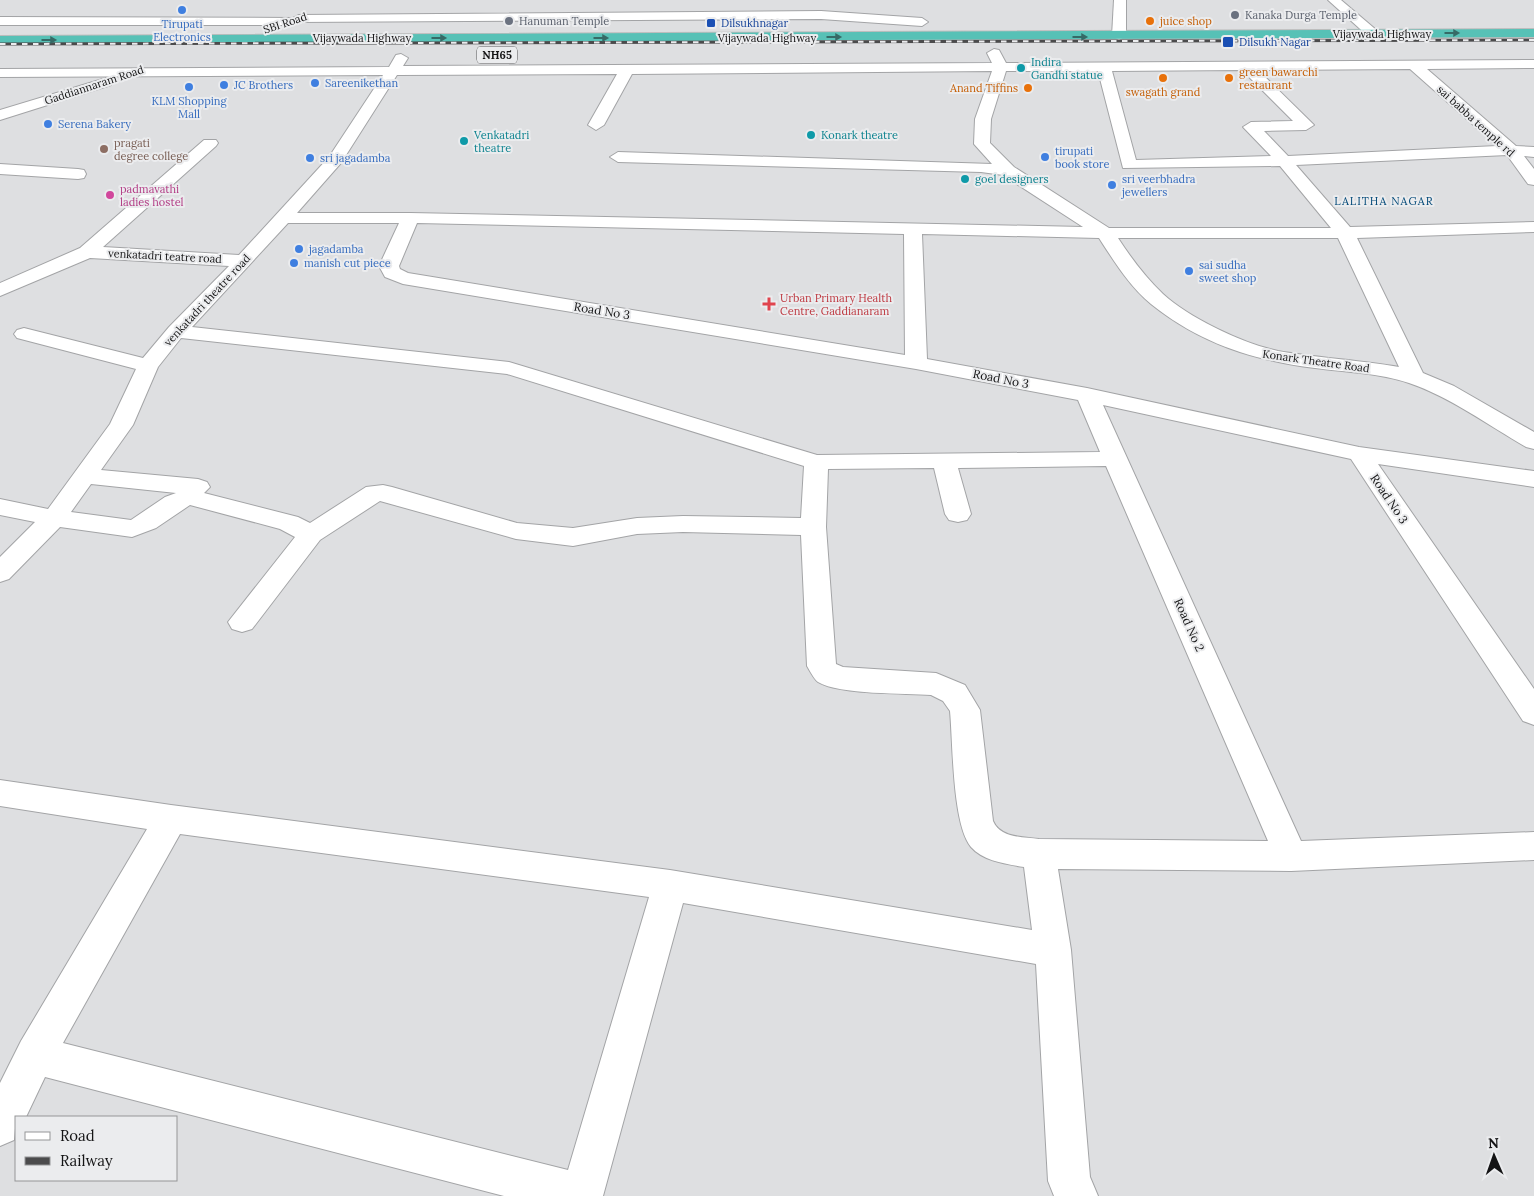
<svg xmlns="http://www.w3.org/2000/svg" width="1534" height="1196" viewBox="0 0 1534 1196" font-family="Lora,serif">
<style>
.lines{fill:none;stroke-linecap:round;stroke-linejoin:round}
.minor-casing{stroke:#a3a4a6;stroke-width:2}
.highway-casing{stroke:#bdbdbd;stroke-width:2}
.minor{fill:#fff;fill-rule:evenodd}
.highway{fill:#57c1b6;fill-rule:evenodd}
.rail-casing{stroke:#4b4b4c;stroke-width:3}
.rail{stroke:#ebecee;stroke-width:2;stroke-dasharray:5.5;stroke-linecap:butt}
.oneway{fill:#366a66}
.shop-dot{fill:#3f7fe0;stroke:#ebecee;stroke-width:2}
.worship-dot{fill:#6b7280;stroke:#ebecee;stroke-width:2}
.food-dot{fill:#e8710a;stroke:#ebecee;stroke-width:2}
.transit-dot{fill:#1a4fb4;stroke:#ebecee;stroke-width:2}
.culture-dot{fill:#0f9aa8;stroke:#ebecee;stroke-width:2}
.education-dot{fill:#8d6e63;stroke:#ebecee;stroke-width:2}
.hotel-dot{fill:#d1479c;stroke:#ebecee;stroke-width:2}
.health-dot{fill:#e0444e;stroke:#ebecee;stroke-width:2}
.labels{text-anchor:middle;stroke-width:4;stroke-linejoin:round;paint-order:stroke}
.far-worship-label{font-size:11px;fill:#5b616d;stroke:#ebecee;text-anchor:start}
.far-food-label{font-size:11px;fill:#c56008;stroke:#ebecee;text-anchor:start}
.far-street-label{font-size:11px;fill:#141415;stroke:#ebecee}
.far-transit-label{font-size:11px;fill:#164399;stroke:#ebecee;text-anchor:start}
.far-shop-label{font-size:11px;fill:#366cbe;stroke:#ebecee;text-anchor:start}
.shield{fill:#ebecee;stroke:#545556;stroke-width:1}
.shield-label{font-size:11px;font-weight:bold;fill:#141415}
.far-culture-label{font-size:11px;fill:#0d838f;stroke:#ebecee;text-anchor:start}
.far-education-label{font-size:11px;fill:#785e54;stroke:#ebecee;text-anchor:start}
.far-hotel-label{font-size:11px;fill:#b23c85;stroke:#ebecee;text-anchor:start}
.far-neighbourhood-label{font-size:11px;letter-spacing:1px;fill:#034978;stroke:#ebecee}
.far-health-label{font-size:11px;fill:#be3a42;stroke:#ebecee;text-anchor:start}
.street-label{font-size:12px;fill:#141415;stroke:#ebecee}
</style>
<rect width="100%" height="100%" fill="#dedfe1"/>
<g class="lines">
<defs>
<g id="minor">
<path d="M 1114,0 L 1126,0 L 1126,36 L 1119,40 L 1112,36 Z"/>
<path d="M 1328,0 L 1341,0 L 1381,34 L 1379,37 L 1369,37 Z"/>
<path d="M 821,11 L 922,18 L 928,22 L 922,26 L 821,19 L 297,22 L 291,25 L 0,25 L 0,17 L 293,18 L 299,15 Z"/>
<path d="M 994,49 L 999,50 L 1006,63 L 1534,60 L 1534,68 L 1427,69 L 1516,146 L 1534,147 L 1534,157 L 1524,156 L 1534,169 L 1534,185 L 1528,184 L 1507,155 L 1296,165 L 1350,227 L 1534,222 L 1534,232 L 1357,238 L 1423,373 L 1454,386 L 1534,432 L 1534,449 L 1526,447 C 1488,425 1450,397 1409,383 C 1380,373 1345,372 1315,368 C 1253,360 1201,344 1151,304 C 1130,287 1114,261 1099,238 L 922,234 L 927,359 L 1087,388 L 1359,447 L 1534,471 L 1534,487 L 1378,464 L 1534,689 L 1534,725 L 1523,721 L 1351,459 L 1103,405 L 1301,841 L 1534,832 L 1534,860 L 1291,871 L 1058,869 L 1071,950 L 1090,1177 L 1098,1196 L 1054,1196 L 1048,1181 L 1036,964 L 683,903 L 603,1196 L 504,1196 L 45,1077 L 26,1117 L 16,1117 L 14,1140 L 0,1146 L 0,1083 L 21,1041 L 147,829 L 0,806 L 0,780 L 171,805 L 670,870 L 1032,930 L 1024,867 C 1006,864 983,861 971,847 C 952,824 953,742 950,711 L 943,701 L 931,695 C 905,693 839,695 818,682 C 814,679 810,671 807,666 L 801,535 L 683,532 L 637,534 L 573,546 L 516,539 L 380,501 L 320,540 L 252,629 L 242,632 L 232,629 L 228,622 L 295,537 L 280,529 L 190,505 L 156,528 L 132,537 L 60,527 L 9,579 L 0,582 L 0,557 L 35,522 L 0,515 L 0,499 L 48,509 L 110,424 L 136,369 L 17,338 L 14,334 L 17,330 L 24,328 L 143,358 L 169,327 L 229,266 L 90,258 L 0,296 L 0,283 L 80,248 L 204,140 L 216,140 L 218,143 L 216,146 L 103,247 L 239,255 L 329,157 L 383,75 L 0,77 L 0,69 L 389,67 L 396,55 L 401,54 L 408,58 L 403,66 L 992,63 L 987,53 ZM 1410,69 L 1497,146 L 1288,156 L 1264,131 L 1306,130 L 1314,125 L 1258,70 ZM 1242,70 L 1293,121 L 1251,122 L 1243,127 L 1271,156 L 1136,160 L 1112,71 ZM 992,71 L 975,119 L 974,144 L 992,164 L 618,152 L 610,157 L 618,162 L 981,172 L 1003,175 L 1083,227 L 410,213 L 297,213 L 341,163 L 397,75 L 617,74 L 588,125 L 596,130 L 604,125 L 632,74 ZM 1006,71 L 1098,71 L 1123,168 L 1280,166 L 1331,228 L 1109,228 L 1014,167 L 990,143 L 991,119 ZM 288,223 L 399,223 L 379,266 L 385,277 L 403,284 L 916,369 L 1078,400 L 1100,452 L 817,455 L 509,362 L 192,327 ZM 417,223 L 904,234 L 905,355 L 408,273 L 400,269 L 399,266 ZM 1118,238 L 1338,238 L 1399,367 C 1359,360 1318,358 1278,351 C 1244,344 1189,318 1163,294 C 1146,278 1131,258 1118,238 ZM 181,338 L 507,374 L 804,466 L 801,518 L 683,516 L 637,518 L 573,528 L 517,523 L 392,487 L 383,485 L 366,487 L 310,523 L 298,517 L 204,493 L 210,487 L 207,482 L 198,479 L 101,470 L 133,425 L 158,367 ZM 1106,466 L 1268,841 L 1039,839 C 1023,837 1000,838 993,821 L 980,710 L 965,685 L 936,673 L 843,667 L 836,664 L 826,527 L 828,469 L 934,468 L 945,514 L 949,520 L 958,522 L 967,520 L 971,514 L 958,468 ZM 91,484 L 176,493 L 165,497 L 131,520 L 71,512 ZM 180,834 L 649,897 L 568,1170 L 63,1043 Z"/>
<path d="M 106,78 L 113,82 L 111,85 L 0,120 L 0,110 Z"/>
<path d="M 0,164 L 78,169 L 84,170 L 86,174 L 84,178 L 78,179 L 0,174 Z"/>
</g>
<path id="highway" d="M 1534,29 L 1534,37 L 0,44 L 0,36 Z"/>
</defs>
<use href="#minor" class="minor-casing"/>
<use href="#highway" class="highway-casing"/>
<use href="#minor" class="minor"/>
<use href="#highway" class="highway"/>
<defs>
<path id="rail" d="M 0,44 L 1534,40"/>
</defs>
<use href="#rail" class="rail-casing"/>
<use href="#rail" class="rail"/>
</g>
<defs><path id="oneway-solid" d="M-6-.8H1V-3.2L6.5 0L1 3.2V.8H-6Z" transform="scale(1.25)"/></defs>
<g class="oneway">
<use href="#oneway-solid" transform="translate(1452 33)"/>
<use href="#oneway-solid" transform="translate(834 37)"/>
<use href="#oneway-solid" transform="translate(1080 37)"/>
<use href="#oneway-solid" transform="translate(439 38)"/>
<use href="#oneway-solid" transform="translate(601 38)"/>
<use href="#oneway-solid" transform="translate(49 40)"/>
</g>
<g class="shop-dot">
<circle cx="182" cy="10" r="5"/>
<circle cx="315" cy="83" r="5"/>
<circle cx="224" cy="85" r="5"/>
<circle cx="189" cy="87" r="5"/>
<circle cx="48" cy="124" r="5"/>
<circle cx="1045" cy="157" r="5"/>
<circle cx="310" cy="158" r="5"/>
<circle cx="1112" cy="185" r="5"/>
<circle cx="299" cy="249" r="5"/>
<circle cx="294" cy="263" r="5"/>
<circle cx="1189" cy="271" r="5"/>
</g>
<g class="worship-dot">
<circle cx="1235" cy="15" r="5"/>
<circle cx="509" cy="21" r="5"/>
</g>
<g class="food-dot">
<circle cx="1150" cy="21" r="5"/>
<circle cx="1163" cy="78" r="5"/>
<circle cx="1229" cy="78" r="5"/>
<circle cx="1028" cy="88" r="5"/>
</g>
<g class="transit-dot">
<rect x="706" y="18" width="10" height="10" rx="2.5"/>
<rect x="1222" y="36" width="12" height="12" rx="2.5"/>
</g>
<g class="culture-dot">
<circle cx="1021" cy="68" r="5"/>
<circle cx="811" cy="135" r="5"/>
<circle cx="464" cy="141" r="5"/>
<circle cx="965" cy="179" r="5"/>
</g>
<circle class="education-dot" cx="104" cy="149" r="5"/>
<circle class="hotel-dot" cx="110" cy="195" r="5"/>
<path class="health-dot" d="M766.5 296.5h5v5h5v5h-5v5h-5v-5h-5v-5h5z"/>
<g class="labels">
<g class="far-worship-label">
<text x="1245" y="19">Kanaka Durga Temple</text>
<text x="519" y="25">Hanuman Temple</text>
</g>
<g class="far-food-label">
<text x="1160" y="25">juice shop</text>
<text x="1239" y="76">green bawarchi<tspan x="1239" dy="13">restaurant</tspan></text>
<text x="1018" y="92" text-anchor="end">Anand Tiffins</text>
<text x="1163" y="96" text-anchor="middle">swagath grand</text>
</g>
<g class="far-street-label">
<text transform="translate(285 23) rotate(-18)" y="4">SBI Road</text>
<text x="1382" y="38">Vijaywada Highway</text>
<text x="362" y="42">Vijaywada Highway</text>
<text x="767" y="42">Vijaywada Highway</text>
<text transform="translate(94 85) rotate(-18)" y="4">Gaddiannaram Road</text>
<text transform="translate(1476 121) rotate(42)" y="4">sai babba temple rd</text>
<text transform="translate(165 256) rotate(3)" y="4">venkatadri teatre road</text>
<text transform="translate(207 300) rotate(-47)" y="4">venkatadri theatre road</text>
<text transform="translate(1316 361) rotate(8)" y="4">Konark Theatre Road</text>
</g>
<g class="far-transit-label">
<text x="721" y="27">Dilsukhnagar</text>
<text x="1239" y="46">Dilsukh Nagar</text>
</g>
<g class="far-shop-label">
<text x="182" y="28" text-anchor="middle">Tirupati<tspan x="182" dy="13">Electronics</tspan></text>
<text x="325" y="87">Sareenikethan</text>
<text x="234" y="89">JC Brothers</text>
<text x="189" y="105" text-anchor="middle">KLM Shopping<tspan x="189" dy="13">Mall</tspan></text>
<text x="58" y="128">Serena Bakery</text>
<text x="1055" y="155">tirupati<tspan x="1055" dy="13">book store</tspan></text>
<text x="320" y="162">sri jagadamba</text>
<text x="1122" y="183">sri veerbhadra<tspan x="1122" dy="13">jewellers</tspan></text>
<text x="309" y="253">jagadamba</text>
<text x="304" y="267">manish cut piece</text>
<text x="1199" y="269">sai sudha<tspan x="1199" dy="13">sweet shop</tspan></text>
</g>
<rect class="shield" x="477" y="46.5" width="40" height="17" rx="4"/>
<g class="shield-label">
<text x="497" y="59">NH65</text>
</g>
<g class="far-culture-label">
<text x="1031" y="66">Indira<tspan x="1031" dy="13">Gandhi statue</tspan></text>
<text x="474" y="139">Venkatadri<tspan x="474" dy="13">theatre</tspan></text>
<text x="821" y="139">Konark theatre</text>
<text x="975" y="183">goel designers</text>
</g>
<g class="far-education-label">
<text x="114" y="147">pragati<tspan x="114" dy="13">degree college</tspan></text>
</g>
<g class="far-hotel-label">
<text x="120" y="193">padmavathi<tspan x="120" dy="13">ladies hostel</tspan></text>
</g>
<g class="far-neighbourhood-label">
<text x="1384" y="205">LALITHA NAGAR</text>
</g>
<g class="far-health-label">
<text x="780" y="302">Urban Primary Health<tspan x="780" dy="13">Centre, Gaddianaram</tspan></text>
</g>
<g class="street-label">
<text transform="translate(602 311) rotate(9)" y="4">Road No 3</text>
<text transform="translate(1001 379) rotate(11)" y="4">Road No 3</text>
<text transform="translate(1389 499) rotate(56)" y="4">Road No 3</text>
<text transform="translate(1189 625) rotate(66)" y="4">Road No 2</text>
</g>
</g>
<rect x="15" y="1116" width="162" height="65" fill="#ebecee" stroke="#959697"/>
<rect x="25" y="1132" width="25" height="8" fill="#ffffff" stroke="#959697"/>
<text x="60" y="1141" font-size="15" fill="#141415">Road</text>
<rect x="25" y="1157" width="25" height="8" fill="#4b4b4c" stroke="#959697"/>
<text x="60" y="1166" font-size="15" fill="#141415">Railway</text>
<g transform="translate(1494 1156) rotate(358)" stroke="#ebecee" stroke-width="4" paint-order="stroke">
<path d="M0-4L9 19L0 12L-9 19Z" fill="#141415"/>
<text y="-8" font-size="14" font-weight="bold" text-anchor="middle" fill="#141415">N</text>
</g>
</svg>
